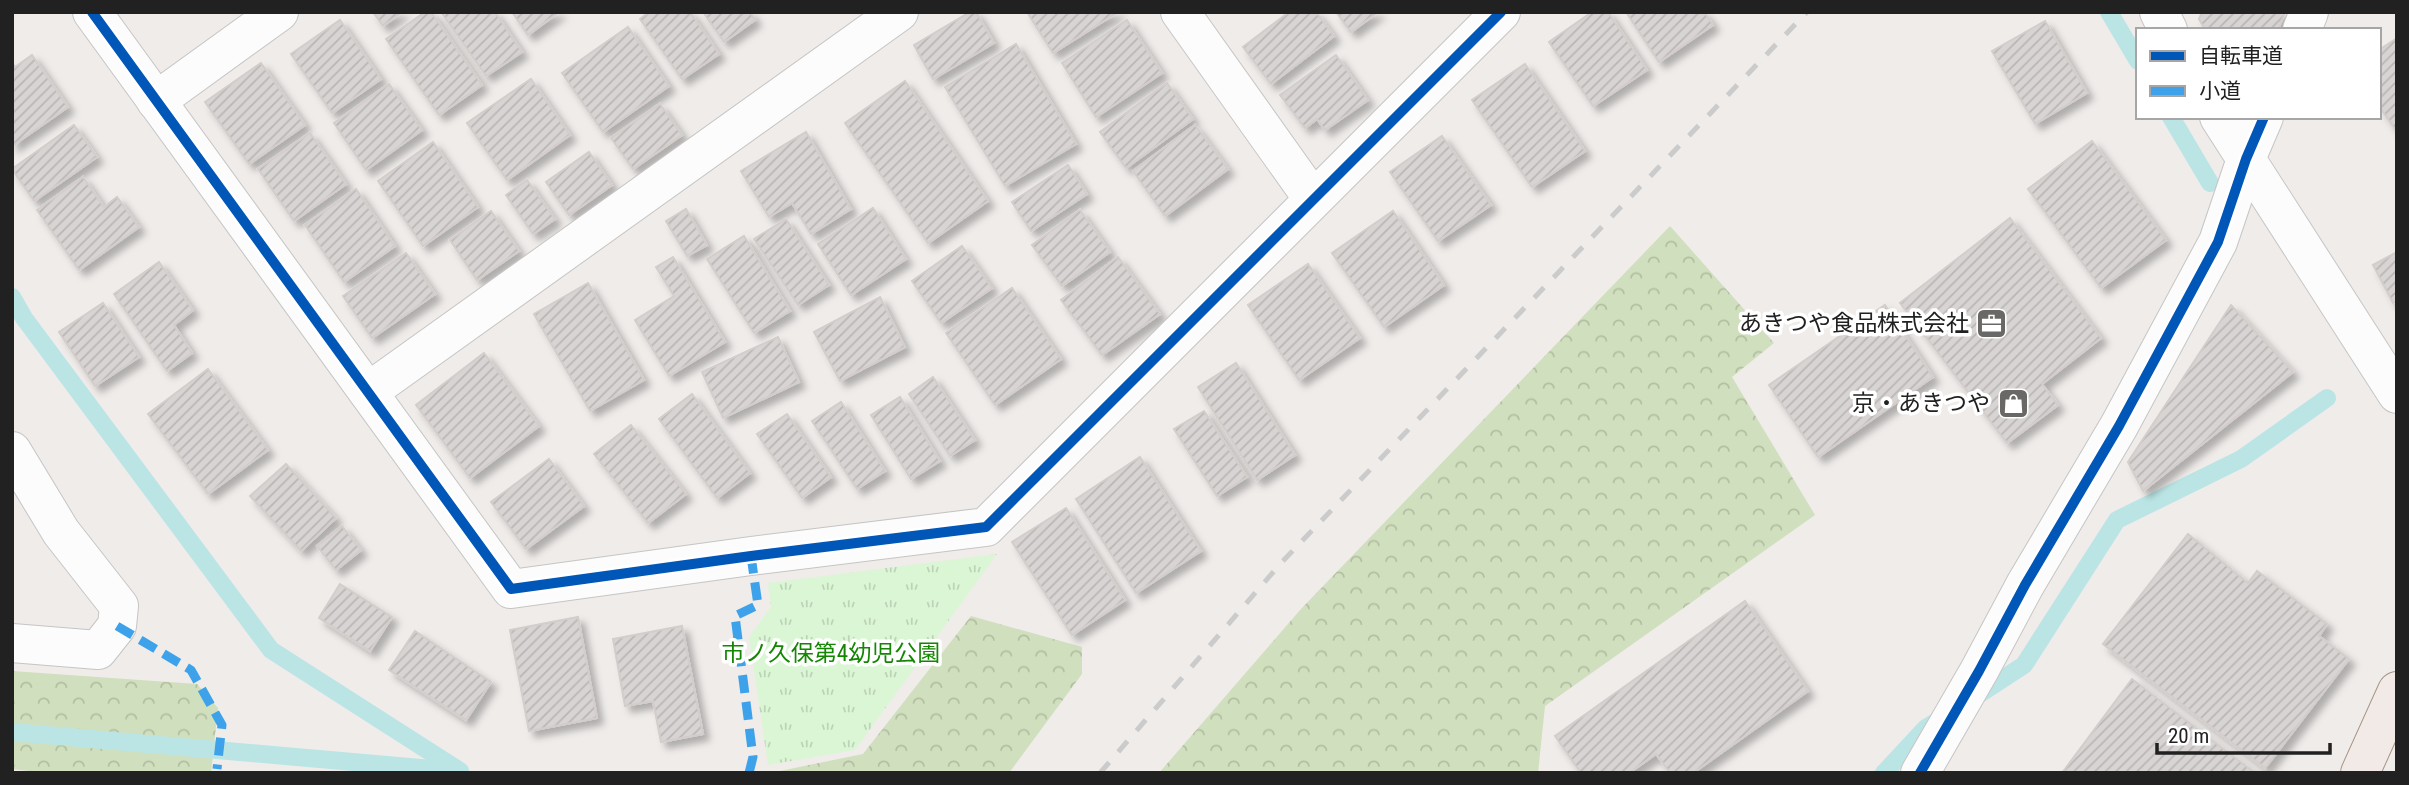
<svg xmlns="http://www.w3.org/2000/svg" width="2409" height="785" viewBox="0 0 2409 785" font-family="'Roboto Condensed','Noto Sans JP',sans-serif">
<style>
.forest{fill:url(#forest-crowns)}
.park{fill:url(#park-tufts)}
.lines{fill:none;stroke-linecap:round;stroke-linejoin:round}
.stream{stroke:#bbe5e5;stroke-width:18}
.building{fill:url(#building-hatch);stroke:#d3cdcb;stroke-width:2;filter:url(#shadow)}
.street-casing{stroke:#c6c5c4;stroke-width:40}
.primary-casing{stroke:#a69586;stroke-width:40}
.street{stroke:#fdfcfc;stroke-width:38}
.primary{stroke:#f2eae6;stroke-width:38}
.rail{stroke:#cbcbcb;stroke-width:5;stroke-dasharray:14 14;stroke-linecap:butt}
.quiet{stroke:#3ea2ea;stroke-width:9;stroke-dasharray:18 9;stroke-linecap:butt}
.cycleway-casing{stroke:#fff;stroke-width:15}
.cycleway{stroke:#0057b8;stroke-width:10}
.labels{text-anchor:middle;stroke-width:7;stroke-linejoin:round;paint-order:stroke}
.poi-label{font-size:23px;fill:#212121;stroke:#fff;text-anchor:end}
.park-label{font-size:23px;fill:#148603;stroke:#fff}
</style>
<defs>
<pattern id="forest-crowns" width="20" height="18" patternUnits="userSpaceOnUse" patternTransform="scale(1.75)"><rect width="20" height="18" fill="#d0dfbd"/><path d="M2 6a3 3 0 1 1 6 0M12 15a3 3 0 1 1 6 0" fill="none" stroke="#b2bfa2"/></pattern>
<pattern id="park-tufts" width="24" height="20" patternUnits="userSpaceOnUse" patternTransform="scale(1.75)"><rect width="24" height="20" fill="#dbf6d5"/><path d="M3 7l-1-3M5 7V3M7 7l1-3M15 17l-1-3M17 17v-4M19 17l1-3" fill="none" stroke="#bcd3b7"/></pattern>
<pattern id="building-hatch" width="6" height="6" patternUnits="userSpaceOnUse" patternTransform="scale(1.75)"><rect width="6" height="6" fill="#d8d4d3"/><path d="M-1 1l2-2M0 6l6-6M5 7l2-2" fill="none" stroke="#b9b6b5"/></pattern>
<filter id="shadow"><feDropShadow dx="6" dy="6" stdDeviation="3.5" flood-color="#0004"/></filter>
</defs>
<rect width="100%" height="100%" fill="#efecea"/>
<g class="forest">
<path d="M 1670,226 L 1774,343 L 1732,377 L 1815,515 L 1545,706 L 1538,773 L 1159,773 L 1301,609 Z"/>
<path d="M 971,616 L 1082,647 L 1082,674 L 1009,773 L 770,773 L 863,754 Z"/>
<path d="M 12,671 L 197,684 L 218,708 L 211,773 L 46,773 L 12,769 Z"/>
</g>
<path class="park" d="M 997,554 L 855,750 L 768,765 L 749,637 L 771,607 L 768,583 Z"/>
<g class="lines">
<g class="stream">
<path d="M 2109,12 L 2138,61"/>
<path d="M 2171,117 L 2210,183"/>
<path d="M 12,297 L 24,318 L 271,650 L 460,771"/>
<path d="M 1975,697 L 2024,665 L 2117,520 L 2241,459 L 2327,398"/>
<path d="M 12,732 L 455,771"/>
<path d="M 1884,773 L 1926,728 L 1936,722"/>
</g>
</g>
<g class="building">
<path d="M 373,12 L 402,12 L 383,26 Z"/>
<path d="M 425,12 L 431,12 L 482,85 L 439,115 L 386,39 Z"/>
<path d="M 441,12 L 495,12 L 522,52 L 486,76 Z"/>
<path d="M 512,12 L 559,12 L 528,35 Z"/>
<path d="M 649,12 L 690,12 L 719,54 L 682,79 L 640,19 Z"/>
<path d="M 703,12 L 750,12 L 755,20 L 724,42 Z"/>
<path d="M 970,12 L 976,12 L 994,43 L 933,79 L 914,45 Z"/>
<path d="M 1027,12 L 1118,12 L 1053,53 Z"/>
<path d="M 1289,12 L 1316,12 L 1334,36 L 1271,84 L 1243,47 Z"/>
<path d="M 1336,12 L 1378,12 L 1351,32 Z"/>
<path d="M 1592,12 L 1608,12 L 1647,70 L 1593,106 L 1549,42 Z"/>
<path d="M 1626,12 L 1704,12 L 1713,25 L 1659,62 Z"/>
<path d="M 2202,12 L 2285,12 L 2278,30 L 2205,30 L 2199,19 Z"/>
<path d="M 340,20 L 381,79 L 332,113 L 291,54 Z"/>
<path d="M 1127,20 L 1162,73 L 1096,117 L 1062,63 Z"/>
<path d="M 2045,21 L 2087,93 L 2035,124 L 1992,51 Z"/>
<path d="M 628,27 L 669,86 L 603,132 L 562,73 Z"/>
<path d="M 2397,38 L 2397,132 L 2379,106 L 2379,50 Z"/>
<path d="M 1016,44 L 1076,144 L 1005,186 L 945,87 Z"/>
<path d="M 32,55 L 68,107 L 12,146 L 12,63 L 15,67 Z"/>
<path d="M 1336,55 L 1368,100 L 1325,130 L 1317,119 L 1305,128 L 1280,95 Z"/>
<path d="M 261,63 L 305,125 L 249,164 L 205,102 Z"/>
<path d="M 1525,64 L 1585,151 L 1532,187 L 1472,100 Z"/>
<path d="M 531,79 L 570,135 L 507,180 L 467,123 Z"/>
<path d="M 905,81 L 988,201 L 928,243 L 845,123 Z"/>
<path d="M 1167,83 L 1193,119 L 1126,168 L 1100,132 Z"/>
<path d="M 389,84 L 422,130 L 366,170 L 334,123 Z"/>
<path d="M 660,104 L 682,135 L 633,169 L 611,138 Z"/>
<path d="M 74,125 L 97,157 L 34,201 L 12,169 Z"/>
<path d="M 1195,125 L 1228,169 L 1165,216 L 1133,171 Z"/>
<path d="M 806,132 L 851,209 L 811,234 L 792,203 L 769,217 L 741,171 Z"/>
<path d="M 310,133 L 346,184 L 294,221 L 258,169 Z"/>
<path d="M 1442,136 L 1491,205 L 1438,241 L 1390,172 Z"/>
<path d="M 2092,141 L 2166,240 L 2101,288 L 2028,189 Z"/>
<path d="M 433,142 L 478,207 L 423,246 L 378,181 Z"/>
<path d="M 589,152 L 612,185 L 569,215 L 546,182 Z"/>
<path d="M 1068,165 L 1087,194 L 1031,231 L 1012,202 Z"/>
<path d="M 83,177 L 104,207 L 117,197 L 139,227 L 79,270 L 37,210 Z"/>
<path d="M 527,180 L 555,219 L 533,234 L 506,195 Z"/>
<path d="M 356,189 L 395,246 L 344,282 L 305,225 Z"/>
<path d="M 873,208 L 906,259 L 851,295 L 818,244 Z"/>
<path d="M 686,209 L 707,245 L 687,256 L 666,221 Z"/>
<path d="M 1080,210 L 1110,252 L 1062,286 L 1032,245 Z"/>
<path d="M 491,211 L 519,251 L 477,280 L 450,240 Z"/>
<path d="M 1393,211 L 1444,285 L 1384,327 L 1332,253 Z"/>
<path d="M 2010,218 L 2101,338 L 2042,384 L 2058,405 L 2007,443 L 1900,303 Z"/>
<path d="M 786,219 L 829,285 L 798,305 L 754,239 Z"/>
<path d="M 744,236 L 790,311 L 754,333 L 707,259 Z"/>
<path d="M 962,246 L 992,288 L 941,323 L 912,281 Z"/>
<path d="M 2397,252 L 2397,301 L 2393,303 L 2373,265 Z"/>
<path d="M 406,253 L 435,294 L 372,338 L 343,296 Z"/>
<path d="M 673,257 L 725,342 L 669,376 L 635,320 L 674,296 L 656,267 Z"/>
<path d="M 1118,257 L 1160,314 L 1102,355 L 1061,300 Z"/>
<path d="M 159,262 L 193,310 L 174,325 L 192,353 L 167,371 L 114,294 Z"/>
<path d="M 1308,264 L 1360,338 L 1299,380 L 1248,305 Z"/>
<path d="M 588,283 L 644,380 L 590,411 L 534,314 Z"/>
<path d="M 1012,288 L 1061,359 L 995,405 L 946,333 Z"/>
<path d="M 880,297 L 905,347 L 840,381 L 814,332 Z"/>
<path d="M 103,303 L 139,357 L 95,386 L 59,332 Z"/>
<path d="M 1885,305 L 1933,377 L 1818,457 L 1769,385 Z"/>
<path d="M 2231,305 L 2293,372 L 2143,491 L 2128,462 Z"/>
<path d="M 778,337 L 799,382 L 723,418 L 702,372 Z"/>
<path d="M 484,353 L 539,426 L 470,478 L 416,405 Z"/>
<path d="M 1236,363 L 1295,455 L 1257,480 L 1198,387 Z"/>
<path d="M 208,369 L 268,450 L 208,494 L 148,414 Z"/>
<path d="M 933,377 L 975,440 L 950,456 L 909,394 Z"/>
<path d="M 692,394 L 750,473 L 717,498 L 659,419 Z"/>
<path d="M 900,397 L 940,461 L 911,479 L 871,415 Z"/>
<path d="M 841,402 L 885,471 L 857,489 L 812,421 Z"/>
<path d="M 1204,411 L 1247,477 L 1217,496 L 1174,429 Z"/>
<path d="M 787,414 L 831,477 L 802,498 L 757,434 Z"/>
<path d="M 631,425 L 686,494 L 648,523 L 594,454 Z"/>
<path d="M 1140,457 L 1201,551 L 1136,593 L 1076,499 Z"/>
<path d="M 549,459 L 584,506 L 526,549 L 491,502 Z"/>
<path d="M 286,464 L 336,518 L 301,551 L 250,496 Z"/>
<path d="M 1066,508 L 1125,600 L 1072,635 L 1012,542 Z"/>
<path d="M 342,526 L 361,550 L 336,570 L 317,546 Z"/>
<path d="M 2188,534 L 2248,583 L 2257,571 L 2327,624 L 2319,636 L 2349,659 L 2265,768 L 2103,644 Z"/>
<path d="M 340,584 L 392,617 L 370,651 L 319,618 Z"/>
<path d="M 1745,601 L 1808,691 L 1693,773 L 1670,773 L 1656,754 L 1629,773 L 1581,773 L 1555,736 Z"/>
<path d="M 578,617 L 597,718 L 529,731 L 510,630 Z"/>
<path d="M 682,626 L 703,734 L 661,742 L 653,701 L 625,706 L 613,639 Z"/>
<path d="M 415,631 L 491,682 L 466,720 L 389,670 Z"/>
<path d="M 2132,679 L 2255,773 L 2062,773 Z"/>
</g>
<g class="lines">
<defs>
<g id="street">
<path d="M 92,12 L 511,589 L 751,556 L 986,527 L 1501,12"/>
<path d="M 1180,12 L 1313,199"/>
<path d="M 2159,12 L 2168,30"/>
<path d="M 2302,30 L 2309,12"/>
<path d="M 156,101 L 279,12"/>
<path d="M 2219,117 L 2397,394"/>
<path d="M 368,392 L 899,12"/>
<path d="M 12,451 L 61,532 L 119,606 L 117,626 L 98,650 L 12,643"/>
<path d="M 1920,773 L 1979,671 L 2025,585 L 2119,426 L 2218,242 L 2246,159 L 2264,117"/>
</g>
<path id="primary" d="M 2360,773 L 2397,691"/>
</defs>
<use href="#street" class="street-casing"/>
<use href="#primary" class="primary-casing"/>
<use href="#street" class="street"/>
<use href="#primary" class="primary"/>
<path class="rail" d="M 1100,773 L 1281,563 L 1807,12"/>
<g class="quiet">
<path d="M 117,626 L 191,670 L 222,725 L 217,769"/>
<path d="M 749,773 L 753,757 L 735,616 L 758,605 L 751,556"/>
</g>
<defs>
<g id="cycleway">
<path d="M 92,12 L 511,589 L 751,556 L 986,527 L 1501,12"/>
<path d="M 1920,773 L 1979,671 L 2025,585 L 2119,426 L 2218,242 L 2246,159 L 2264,117"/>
</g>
</defs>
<use href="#cycleway" class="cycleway-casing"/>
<use href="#cycleway" class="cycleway"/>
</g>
<defs>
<symbol id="office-square" viewBox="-11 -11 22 22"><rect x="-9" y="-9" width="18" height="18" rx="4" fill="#696867" stroke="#fff"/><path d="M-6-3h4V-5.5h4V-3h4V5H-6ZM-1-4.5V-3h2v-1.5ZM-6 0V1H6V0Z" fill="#fff"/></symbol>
<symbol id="shop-square" viewBox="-11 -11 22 22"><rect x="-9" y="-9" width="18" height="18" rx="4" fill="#696867" stroke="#fff"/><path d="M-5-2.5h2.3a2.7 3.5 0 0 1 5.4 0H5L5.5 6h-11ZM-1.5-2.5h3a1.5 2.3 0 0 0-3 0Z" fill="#fff"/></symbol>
</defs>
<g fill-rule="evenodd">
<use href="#office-square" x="1974" y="306" width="35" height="35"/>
<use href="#shop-square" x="1996" y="386" width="35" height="35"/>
</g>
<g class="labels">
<g class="poi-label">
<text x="1969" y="331">あきつや食品株式会社</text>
<text x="1990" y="411">京・あきつや</text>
</g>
<g class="park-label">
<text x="831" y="661">市ノ久保第4幼児公園</text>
</g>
</g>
<rect width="2409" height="785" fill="none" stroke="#212121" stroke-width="28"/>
<rect x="2136" y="28" width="245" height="91" fill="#ffffff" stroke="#a6a6a6" stroke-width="2"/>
<rect x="2150" y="51" width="35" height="10" fill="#0057b8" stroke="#a6a6a6" stroke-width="2"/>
<text x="2199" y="63" font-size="21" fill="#212121">自転車道</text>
<rect x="2150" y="86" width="35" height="10" fill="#3ea2ea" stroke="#a6a6a6" stroke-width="2"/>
<text x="2199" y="98" font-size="21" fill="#212121">小道</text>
<path d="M2157 743v10h173v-10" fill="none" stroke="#212121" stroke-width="3.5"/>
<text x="2168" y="743" font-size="21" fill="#212121" stroke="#ffffff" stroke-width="5" paint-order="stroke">20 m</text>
</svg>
